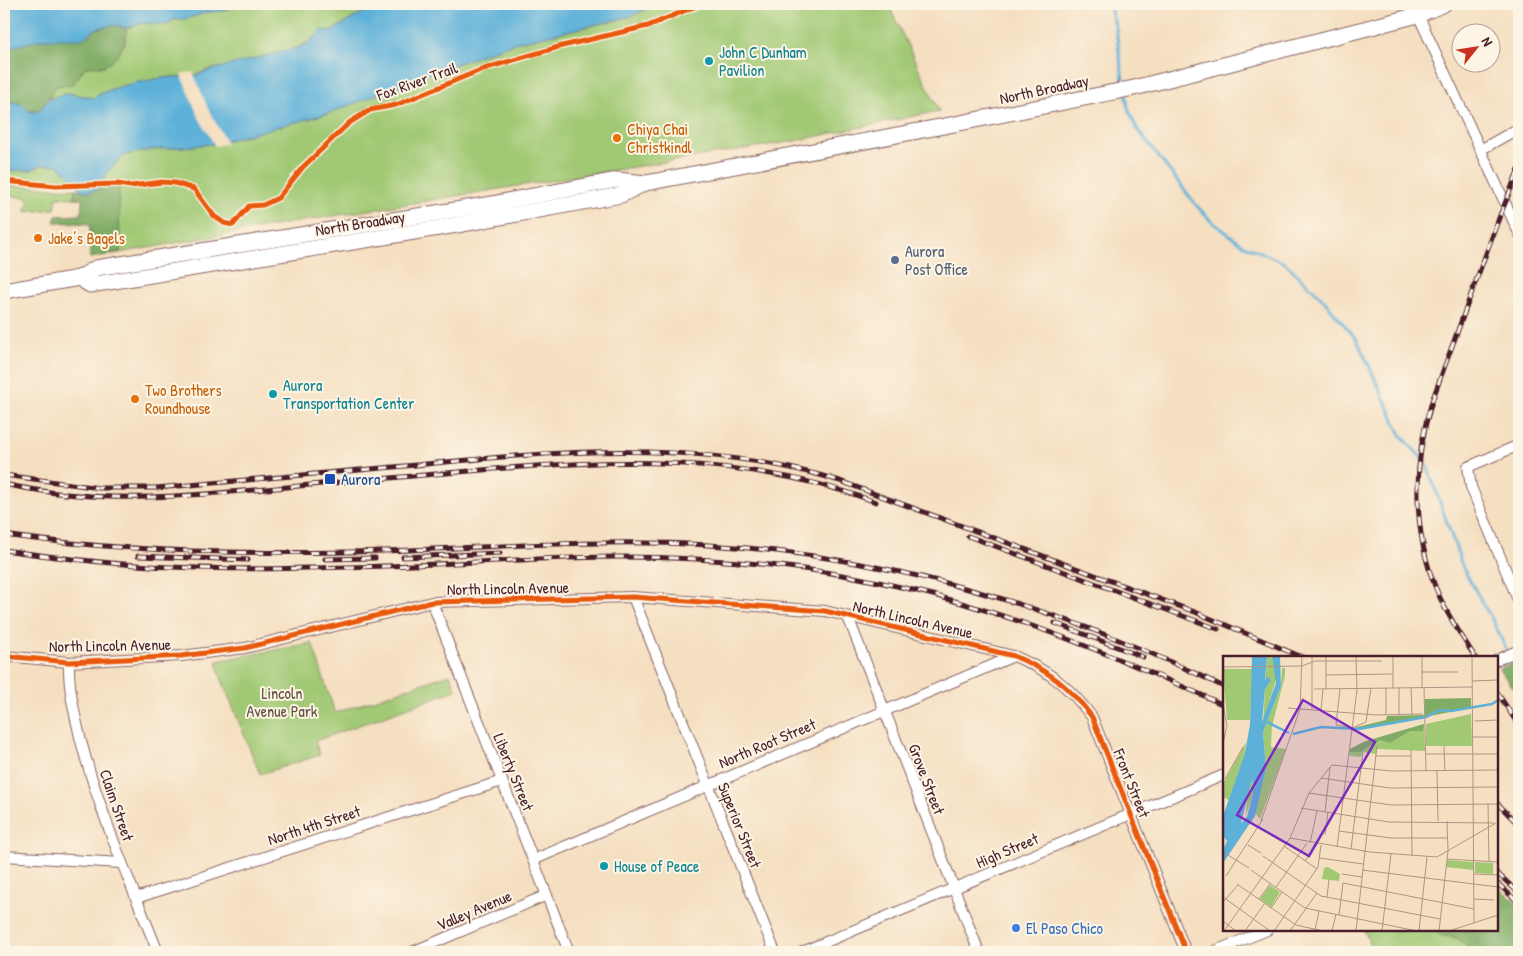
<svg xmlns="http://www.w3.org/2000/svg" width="1523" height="956" viewBox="0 0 1523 956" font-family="'Patrick Hand',sans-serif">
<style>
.green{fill:#a1c974;stroke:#767450}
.forest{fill:#80ad66;stroke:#656648}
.water{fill:#5db1d9;stroke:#546882}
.pier{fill:#f5dfc1}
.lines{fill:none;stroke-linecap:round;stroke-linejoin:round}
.stream{stroke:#5db1d9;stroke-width:3}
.minor-casing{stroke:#866260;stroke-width:12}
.secondary-casing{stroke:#866260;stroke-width:17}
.minor{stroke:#fff;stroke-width:10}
.secondary{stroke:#fff;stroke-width:15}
.rail-casing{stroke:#4a1f2b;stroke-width:5}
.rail{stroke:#fcf5e5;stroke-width:3;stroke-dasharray:9;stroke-linecap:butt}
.cycleway-casing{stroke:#fcf5e5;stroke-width:8}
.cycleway{stroke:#e8590c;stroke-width:5}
.culture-dot{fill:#0f9aa8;stroke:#fcf5e5;stroke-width:2}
.food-dot{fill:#e8710a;stroke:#fcf5e5;stroke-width:2}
.service-dot{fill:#5c6f8a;stroke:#fcf5e5;stroke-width:2}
.transit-dot{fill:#1a4fb4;stroke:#fcf5e5;stroke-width:2}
.shop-dot{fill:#3f7fe0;stroke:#fcf5e5;stroke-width:2}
.labels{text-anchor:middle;stroke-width:4;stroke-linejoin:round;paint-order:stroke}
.culture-label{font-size:16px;fill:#0d838f;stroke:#fcf5e5;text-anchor:start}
.street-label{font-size:16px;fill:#4a1f2b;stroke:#fcf5e5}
.food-label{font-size:16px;fill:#c56008;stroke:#fcf5e5;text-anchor:start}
.service-label{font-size:16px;fill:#4e5e75;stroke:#fcf5e5;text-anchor:start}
.transit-label{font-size:16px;fill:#164399;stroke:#fcf5e5;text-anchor:start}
.park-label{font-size:16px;fill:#645241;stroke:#fcf5e5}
.shop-label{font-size:16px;fill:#366cbe;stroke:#fcf5e5;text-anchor:start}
.inset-river{fill:none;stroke:#5db1d9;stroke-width:2.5}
.inset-road{fill:none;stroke:#b19285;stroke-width:1}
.view{fill:#7b2cbf;fill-opacity:0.15;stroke:#7b2cbf;stroke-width:2.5}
.inset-edge{fill:none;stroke:#4a1f2b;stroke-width:2.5}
</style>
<rect width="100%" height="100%" fill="#fcf5e5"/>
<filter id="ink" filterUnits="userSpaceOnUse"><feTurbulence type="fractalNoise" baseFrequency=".02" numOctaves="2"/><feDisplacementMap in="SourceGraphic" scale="10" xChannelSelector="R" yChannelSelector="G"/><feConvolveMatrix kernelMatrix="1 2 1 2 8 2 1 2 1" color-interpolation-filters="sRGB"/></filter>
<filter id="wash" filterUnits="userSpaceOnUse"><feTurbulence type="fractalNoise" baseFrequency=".0096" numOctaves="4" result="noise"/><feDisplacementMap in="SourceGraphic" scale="20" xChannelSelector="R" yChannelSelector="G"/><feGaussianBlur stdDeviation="1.12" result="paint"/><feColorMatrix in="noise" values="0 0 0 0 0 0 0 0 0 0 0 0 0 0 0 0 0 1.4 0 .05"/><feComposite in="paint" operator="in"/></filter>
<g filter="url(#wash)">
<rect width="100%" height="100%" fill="#f5dfc1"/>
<g class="green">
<path d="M 240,4 L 378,4 L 333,30 L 321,31 C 298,57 241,64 207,70 C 194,78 176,76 161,78 C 140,82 112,86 93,98 L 68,93 L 49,99 L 56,86 L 66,85 L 85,67 L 104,66 L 110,62 L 125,44 L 126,28 L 143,23 L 159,24 L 208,12 L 223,11 Z"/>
<path d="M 657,4 L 888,4 L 939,111 L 794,141 L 290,223 L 90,258 L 101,182 L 108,171 L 125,155 L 150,150 L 213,144 L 330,113 L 439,70 L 514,43 L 629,17 Z"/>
<path d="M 41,165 L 58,165 L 78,183 L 4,179 L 4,171 L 31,170 Z"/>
<path d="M 4,185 L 75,189 L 74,198 L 57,197 L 55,209 L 26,212 L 28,198 L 4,195 Z"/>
<path d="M 312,643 L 335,713 L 450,674 L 456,690 L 315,741 L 320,755 L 260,774 L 219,673 L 217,661 Z"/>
<path d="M 1497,886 L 1519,905 L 1519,952 L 1373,952 L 1364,930 L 1497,930 Z"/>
</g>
<g class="forest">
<path d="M 113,25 L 126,28 C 129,40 117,60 106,65 C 100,67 92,66 85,67 L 73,84 L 56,86 L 40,110 L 29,111 L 22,104 L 4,100 L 4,49 L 43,39 L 91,35 L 96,29 Z"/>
<path d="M 100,188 L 119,188 L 120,252 L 90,258 L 90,224 L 54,222 L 56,216 L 81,215 L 82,199 L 74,198 L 75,189 L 89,192 Z"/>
<path d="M 1519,661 L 1519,695 L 1499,669 Z"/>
<path d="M 1497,886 L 1519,905 L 1519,952 L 1474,952 L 1457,938 L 1440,935 L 1434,930 L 1497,930 Z"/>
</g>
<g class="water">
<path d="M 4,4 L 240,4 L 223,11 L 208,12 L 186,19 L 175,19 L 166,25 L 143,23 L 126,28 L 113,25 L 96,29 L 82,39 L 43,39 L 4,49 Z"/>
<path d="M 378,4 L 657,4 L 629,17 L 514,43 L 439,70 L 330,113 L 213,144 L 150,150 L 125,155 L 108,171 L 101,182 L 100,188 L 89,192 L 79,189 L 78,183 L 58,165 L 41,165 L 31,170 L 4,171 L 4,100 L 22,104 L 29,111 L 35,112 L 40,110 L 49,99 L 68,93 L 93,98 C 112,86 139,82 161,78 C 176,76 194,78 207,71 L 300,47 L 310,42 L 321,31 L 333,30 Z"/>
</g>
<path class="pier" d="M 193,72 L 208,109 L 227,143 L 215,146 L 198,116 L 181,74 Z"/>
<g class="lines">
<g class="stream">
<path d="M 1109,4 L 1116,29 L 1124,87"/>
<path d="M 1126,95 L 1128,108 L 1137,129 L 1197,206 L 1212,222 L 1242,244 L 1285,263 L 1321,297 L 1357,340 L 1401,435 L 1426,463 L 1463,568 L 1494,623 L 1519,677"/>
</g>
</g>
</g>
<g filter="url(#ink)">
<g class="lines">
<defs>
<g id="minor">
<path d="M 1413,4 L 1519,233"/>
<path d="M 1482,149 L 1519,128"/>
<path d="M 1519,445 L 1468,467 L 1471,487 L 1519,602"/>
<path d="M 633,597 L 775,952"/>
<path d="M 432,602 L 569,952"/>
<path d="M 848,617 L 979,952"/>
<path d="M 4,656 L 69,662 L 181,656 L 245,648 L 432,602 L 633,597 L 825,611 L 1014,656 C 1049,671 1069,686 1092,717 L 1186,952"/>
<path d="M 1497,660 L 1519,650"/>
<path d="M 69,662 C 68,688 75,716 81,741 C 100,814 130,882 158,952"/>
<path d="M 4,856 L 121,863"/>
<path d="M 533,860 L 1014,656"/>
<path d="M 136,898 L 502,781"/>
<path d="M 412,952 L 547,895"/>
<path d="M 802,952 L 1224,775"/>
<path d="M 1213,952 L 1267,930"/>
</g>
<g id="secondary">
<path d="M 79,278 L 90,285 L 457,225 L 621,195 L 645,183"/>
<path d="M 4,291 L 79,278 L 96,268 L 486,205 L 617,180 L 646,183 L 960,123 L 1134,88 L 1418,15 L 1444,4"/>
</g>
</defs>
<use href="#minor" class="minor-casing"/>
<use href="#secondary" class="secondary-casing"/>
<use href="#minor" class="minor"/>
<use href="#secondary" class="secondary"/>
<defs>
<g id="rail">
<path d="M 4,475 L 100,488 L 156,488 C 243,480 329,473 416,465 C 558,451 701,438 840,481 L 1195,612 L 1302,657"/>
<path d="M 4,484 C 99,505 181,497 276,488 C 341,482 405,477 470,471 C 609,459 743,453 876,502"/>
<path d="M 4,535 C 130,553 257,555 384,551 C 492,547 601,539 709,545 C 888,556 1064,608 1224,687"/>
<path d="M 968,536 L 1218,629"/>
<path d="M 4,550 C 59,558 115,565 172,567 C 230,570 289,569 347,567 C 439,566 530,557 622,557 C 682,557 743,561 803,569 C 951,588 1090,644 1224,705"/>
<path d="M 138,556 L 248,560"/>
<path d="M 403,557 L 500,553"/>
<path d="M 325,559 L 375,558"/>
<path d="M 1055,623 L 1143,657"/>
<path d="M 1475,657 C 1465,641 1454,625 1445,608 C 1412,545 1411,468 1432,401 L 1499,218 L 1519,169"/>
<path d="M 1497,692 L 1519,726"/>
<path d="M 1497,803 L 1519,825"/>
<path d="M 1497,873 L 1519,893"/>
<path d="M 1497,883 L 1519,903"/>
</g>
</defs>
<use href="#rail" class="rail-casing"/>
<use href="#rail" class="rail"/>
<defs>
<g id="cycleway">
<path d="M 4,181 L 56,186 L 117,184 L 131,186 L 162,182 L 175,183 L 194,189 L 214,216 L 224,223 L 233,225 L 249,206 L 263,205 L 278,198 L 303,167 L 349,123 L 370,110 L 396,105 L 483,69 L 562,46 L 648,26 L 701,4"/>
<path d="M 4,656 L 69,662 L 181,656 L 245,648 L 432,602 L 633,597 L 825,611 L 1014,656 C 1049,671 1069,686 1092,717 L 1186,952"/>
</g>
</defs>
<use href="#cycleway" class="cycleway-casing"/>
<use href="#cycleway" class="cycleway"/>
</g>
</g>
<g class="culture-dot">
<circle cx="709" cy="61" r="5"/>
<circle cx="273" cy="394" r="5"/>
<circle cx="604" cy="866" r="5"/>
</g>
<g class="food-dot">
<circle cx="617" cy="138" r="5"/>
<circle cx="38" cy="238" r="5"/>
<circle cx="135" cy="399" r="5"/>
</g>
<circle class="service-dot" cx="895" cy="260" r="5"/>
<rect class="transit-dot" x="324" y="473" width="12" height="12" rx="2.5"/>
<circle class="shop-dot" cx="1016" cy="928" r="5"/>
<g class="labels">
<g class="culture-label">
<text x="719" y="58">John C Dunham<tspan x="719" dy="18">Pavilion</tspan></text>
<text x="283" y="391">Aurora<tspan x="283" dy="18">Transportation Center</tspan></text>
<text x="614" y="872">House of Peace</text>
</g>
<g class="street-label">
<text transform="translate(417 81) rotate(-20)" y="6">Fox River Trail</text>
<text transform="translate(1044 89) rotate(-12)" y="6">North Broadway</text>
<text transform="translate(360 223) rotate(-9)" y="6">North Broadway</text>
<text transform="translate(508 588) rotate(-1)" y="6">North Lincoln Avenue</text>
<text transform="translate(913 619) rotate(13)" y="6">North Lincoln Avenue</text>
<text transform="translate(110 645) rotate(-1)" y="6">North Lincoln Avenue</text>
<text transform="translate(767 743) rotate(-23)" y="6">North Root Street</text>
<text transform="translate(514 772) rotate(68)" y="6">Liberty Street</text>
<text transform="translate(927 779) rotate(69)" y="6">Grove Street</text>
<text transform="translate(1132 783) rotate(68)" y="6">Front Street</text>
<text transform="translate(117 805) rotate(71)" y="6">Claim Street</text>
<text transform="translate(314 825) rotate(-18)" y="6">North 4th Street</text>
<text transform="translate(740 825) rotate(68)" y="6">Superior Street</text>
<text transform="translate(1007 850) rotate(-23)" y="6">High Street</text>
<text transform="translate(474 910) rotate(-23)" y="6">Valley Avenue</text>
</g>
<g class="food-label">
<text x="627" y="135">Chiya Chai<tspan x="627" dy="18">Christkindl</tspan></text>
<text x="48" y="244">Jake’s Bagels</text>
<text x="145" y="396">Two Brothers<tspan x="145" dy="18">Roundhouse</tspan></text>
</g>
<g class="service-label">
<text x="905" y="257">Aurora<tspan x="905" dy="18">Post Office</tspan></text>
</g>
<g class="transit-label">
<text x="341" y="485">Aurora</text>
</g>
<g class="park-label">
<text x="282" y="699">Lincoln<tspan x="282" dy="18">Avenue Park</tspan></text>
</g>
<g class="shop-label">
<text x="1026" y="934">El Paso Chico</text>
</g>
</g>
<g transform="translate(1223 656)">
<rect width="275" height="275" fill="#f5dfc1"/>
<path d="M 44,0 L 51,3 L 54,20 L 40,67 ZM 59,12 L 62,12 L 62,20 L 49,70 L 48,91 L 63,93 L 37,163 L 31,156 L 43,112 L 40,76 L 58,30 ZM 0,13 L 29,13 L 27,64 L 4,64 ZM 248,58 L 249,90 L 203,90 L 203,68 ZM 201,68 L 202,95 L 154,93 L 153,98 L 140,96 L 138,101 L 126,100 L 127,93 L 138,87 ZM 23,86 L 22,97 L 6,144 L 0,141 L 0,128 ZM 29,123 L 30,138 L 23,159 L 24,136 ZM 224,204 L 250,206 L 250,214 L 223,211 ZM 252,206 L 270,207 L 270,218 L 252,217 ZM 105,211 L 117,218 L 116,225 L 99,223 L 101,212 ZM 47,229 L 57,236 L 48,251 L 37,243 Z" fill="#a1c974"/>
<path d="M 248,42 L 248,52 L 129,75 L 130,72 L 163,64 L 164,60 L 202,59 L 202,43 ZM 201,68 L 200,75 L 187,75 L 167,87 L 157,84 L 137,96 L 127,96 L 127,93 L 143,85 Z" fill="#80ad66"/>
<path d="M 29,0 L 44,0 L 42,25 L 44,20 L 48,24 L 42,33 L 39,66 L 53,27 L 49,0 L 57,0 L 58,30 L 40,76 L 43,112 L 32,160 L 0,207 L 0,194 L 4,185 L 0,180 L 0,160 L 22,97 L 27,68 ZM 29,123 L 30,137 L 24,161 L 18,167 Z" fill="#5db1d9" fill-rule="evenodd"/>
<path class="inset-river" d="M 44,66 L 66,77M 70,78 L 98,71 L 136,73 L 203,61 L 217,54 L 228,55 L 269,48 L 275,44"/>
<path class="inset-road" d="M 89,0 L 89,54M 170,0 L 170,32M 249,0 L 251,267M 79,10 L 92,5 L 159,5M 0,11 L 79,10M 199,16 L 235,16M 103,19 L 170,18M 249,25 L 275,24M 163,32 L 163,59M 176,32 L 176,59M 188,32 L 189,59M 199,32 L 199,0M 201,32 L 203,115M 91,33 L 249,31M 103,33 L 103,0M 117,33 L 113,69 L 129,72 L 143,66 L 148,32M 0,48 L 4,70 L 0,87M 65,52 L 153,59 L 200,58M 98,54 L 100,33M 252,65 L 275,64M 250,81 L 275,81M 221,90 L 222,115M 188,93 L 189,200M 203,98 L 275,98M 153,100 L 188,100M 214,115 L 215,165M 98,122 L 167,132 L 275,131M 2,123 L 20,91M 86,137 L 168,149 L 275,148M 265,148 L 266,205M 78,152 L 166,166 L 271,167M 102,156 L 107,111M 38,165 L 77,53 L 79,0M 116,175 L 168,182 L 224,182M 102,179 L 105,156M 67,182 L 147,196 L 214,201 L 273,167M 87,187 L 94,155M 25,189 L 38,197M 61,190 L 94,213M 114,191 L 134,34 L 133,0M 128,193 L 140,96M 0,196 L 26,212M 40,200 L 98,240 L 217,263M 96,202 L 140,208M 224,203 L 275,206M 82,205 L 94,188M 28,214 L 82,252 L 194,275M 139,214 L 275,231M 119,218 L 139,221M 251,218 L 275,219M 3,220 L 40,163M 14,228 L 73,269 L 100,275M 53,231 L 84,187M 0,241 L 47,275M 104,241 L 106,224M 36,243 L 47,228M 251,243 L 271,244M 0,246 L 15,229M 48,252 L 59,236M 116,259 L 120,227 L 251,253M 0,265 L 13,275M 92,274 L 96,255M 1,275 L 67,182 L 86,137 L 109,109 L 168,115 L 275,114M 22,275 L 42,247M 51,275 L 95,211 L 98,189M 67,275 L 94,237M 109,275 L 113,258M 133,275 L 154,90M 159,275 L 168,198M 196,275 L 204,201M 216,275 L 225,195 L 224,165M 226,275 L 275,259"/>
<path class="view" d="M 80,44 L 152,86 L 86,200 L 14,159 Z"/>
<rect width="275" height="275" class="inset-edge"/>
</g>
<rect width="1523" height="956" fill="none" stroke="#fcf5e5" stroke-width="20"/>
<g transform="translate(1476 48) rotate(60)"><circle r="24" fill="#fcf5e5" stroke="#b59f9b"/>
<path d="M0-4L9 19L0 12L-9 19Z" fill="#c8321e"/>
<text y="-8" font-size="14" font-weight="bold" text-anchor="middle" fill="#4a1f2b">N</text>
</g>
</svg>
